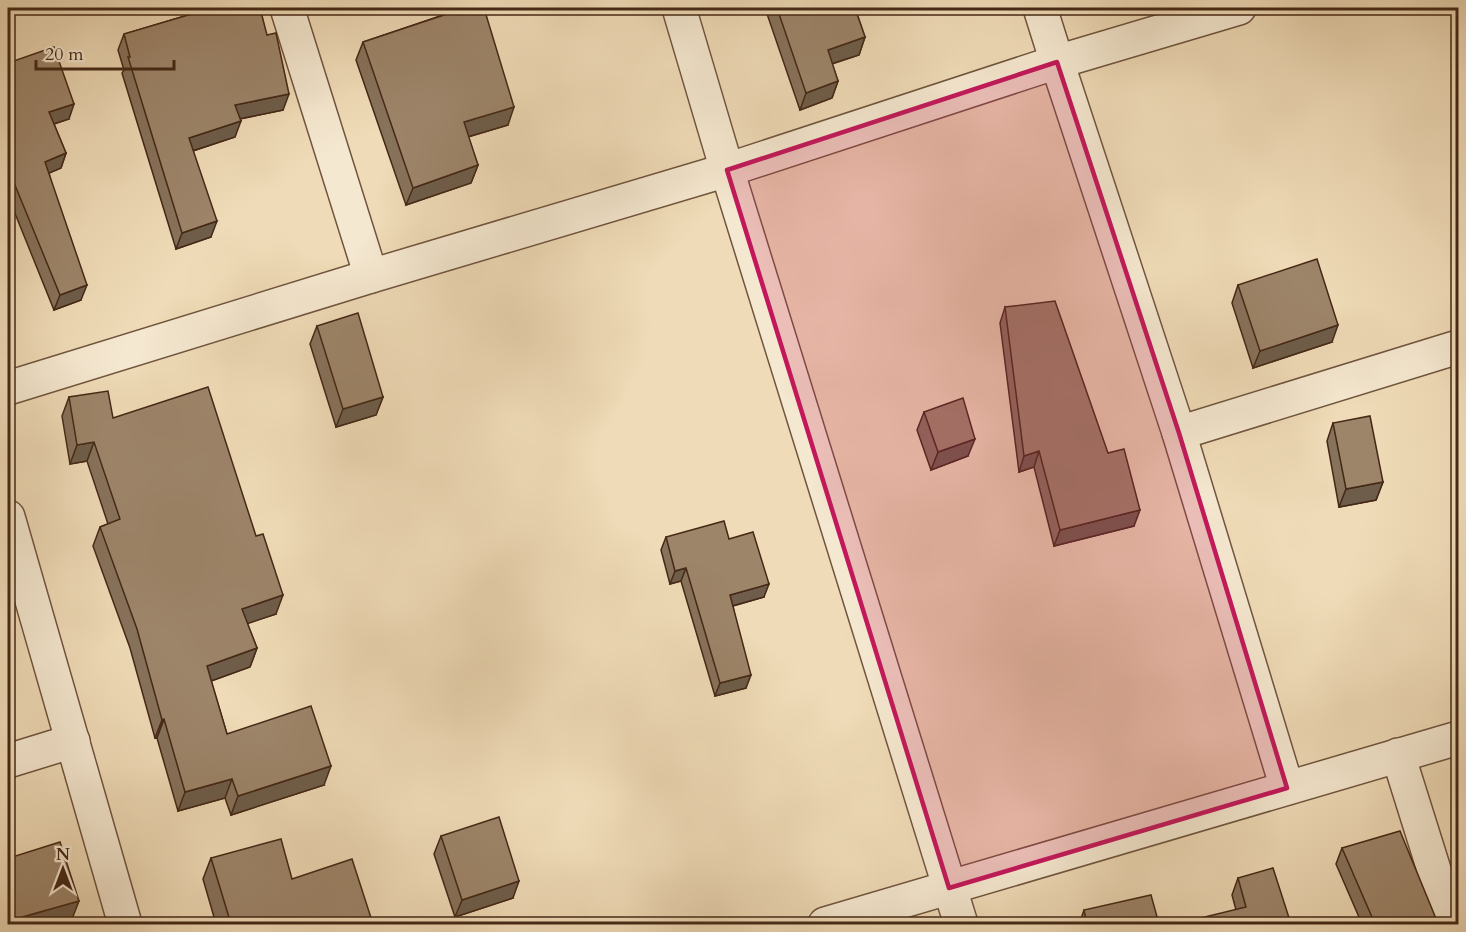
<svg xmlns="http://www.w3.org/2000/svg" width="1466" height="932" viewBox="0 0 1466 932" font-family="Cardo,serif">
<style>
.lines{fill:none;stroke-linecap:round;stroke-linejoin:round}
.minor-casing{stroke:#70553e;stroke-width:36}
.minor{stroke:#f5e8d0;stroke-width:33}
.wall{fill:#87725b;stroke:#452816;stroke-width:1.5}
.shaded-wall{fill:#6e5d4a;stroke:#452816;stroke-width:1.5}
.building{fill:#9d856a;stroke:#452816;stroke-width:1.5}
.marked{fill:#c2185b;fill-opacity:0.2;stroke:#c2185b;stroke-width:4.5;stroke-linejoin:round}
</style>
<rect width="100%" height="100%" fill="#efdbb7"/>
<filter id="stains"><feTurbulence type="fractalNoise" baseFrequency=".00333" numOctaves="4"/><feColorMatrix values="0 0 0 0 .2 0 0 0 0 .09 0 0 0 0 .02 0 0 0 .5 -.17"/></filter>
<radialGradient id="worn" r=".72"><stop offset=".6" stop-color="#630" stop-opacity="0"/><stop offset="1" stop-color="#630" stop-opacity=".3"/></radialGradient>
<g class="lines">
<defs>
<g id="minor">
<path d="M 287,8 L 371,276"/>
<path d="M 679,8 L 727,170 L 961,924"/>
<path d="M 1040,8 L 1057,62 L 1179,433 L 1287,788"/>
<path d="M 8,388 L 371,276 L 727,170 L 1057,62 L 1239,8"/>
<path d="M 1179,433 L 1458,347"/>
<path d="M 8,517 L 125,924"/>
<path d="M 1398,755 L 1451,924"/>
<path d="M 8,761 L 73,741"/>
<path d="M 825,924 L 1458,738"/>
</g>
</defs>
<use href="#minor" class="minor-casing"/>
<use href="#minor" class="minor"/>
</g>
<g class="wall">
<path d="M 194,8 L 260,8 L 283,110 L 240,119 L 235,137 L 193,151 L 211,237 L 176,249 L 122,73 L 124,70 L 118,50 L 124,34 L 195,13 Z"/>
<path d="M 765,8 L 855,8 L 865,37 L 859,55 L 832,64 L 838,81 L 832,98 L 800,110 Z"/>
<path d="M 445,9 L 508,125 L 468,137 L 478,165 L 471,183 L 406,205 L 356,60 L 363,42 L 443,15 Z"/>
<path d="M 8,63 L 69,119 L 54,124 L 66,153 L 61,168 L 49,173 L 81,300 L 54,310 L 8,196 Z"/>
<path d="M 1238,285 L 1332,342 L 1253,368 L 1232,303 Z"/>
<path d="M 1005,307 L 1134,526 L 1054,546 L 1034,467 L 1019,472 L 1000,323 Z"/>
<path d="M 317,326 L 383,397 L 376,415 L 336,427 L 310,344 Z"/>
<path d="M 69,397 L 113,418 L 276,614 L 247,623 L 257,648 L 250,667 L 211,681 L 227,734 L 324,785 L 231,815 L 225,798 L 178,811 L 157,738 L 155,738 L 130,648 L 93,546 L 100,527 L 108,524 L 87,461 L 70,464 L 62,416 Z"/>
<path d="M 924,412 L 968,456 L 931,470 L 917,430 Z"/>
<path d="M 1333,423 L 1383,482 L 1376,500 L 1339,507 L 1327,441 Z"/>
<path d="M 666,537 L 729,539 L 764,597 L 733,606 L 746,688 L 715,696 L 681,581 L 670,584 L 661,550 Z"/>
<path d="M 441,836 L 513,898 L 455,917 L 434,854 Z"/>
<path d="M 1342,848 L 1437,921 L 1451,924 L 1362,924 L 1336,864 Z"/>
<path d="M 211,858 L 292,879 L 373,924 L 216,924 L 203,879 Z"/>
<path d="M 1238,878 L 1291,924 L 1236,910 L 1232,895 Z"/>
<path d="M 1084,910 L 1159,924 L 1079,924 Z"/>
</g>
<g class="shaded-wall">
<path d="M 865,37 L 859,55 L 821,67 L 828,50 Z"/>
<path d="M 838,81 L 832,98 L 800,110 L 806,93 Z"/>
<path d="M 289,94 L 283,110 L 229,121 L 235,105 Z"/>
<path d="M 74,104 L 69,119 L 44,127 L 49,112 Z"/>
<path d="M 514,107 L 508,125 L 457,140 L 464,122 Z"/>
<path d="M 241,121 L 235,137 L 183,154 L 189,138 Z"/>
<path d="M 66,153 L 61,168 L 40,177 L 45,162 Z"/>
<path d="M 478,165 L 471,183 L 406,205 L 413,188 Z"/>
<path d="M 217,221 L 211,237 L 176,249 L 182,233 Z"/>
<path d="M 87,285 L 81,300 L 54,310 L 60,295 Z"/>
<path d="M 1338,325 L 1332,342 L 1253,368 L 1260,351 Z"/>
<path d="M 383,397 L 376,415 L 336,427 L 343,409 Z"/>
<path d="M 975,439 L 968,456 L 931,470 L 938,452 Z"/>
<path d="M 94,442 L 87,461 L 70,464 L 77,445 Z"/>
<path d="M 1039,451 L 1034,467 L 1019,472 L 1024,456 Z"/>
<path d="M 1383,482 L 1376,500 L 1339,507 L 1346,489 Z"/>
<path d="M 1140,510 L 1134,526 L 1054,546 L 1060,530 Z"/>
<path d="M 686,568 L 681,581 L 670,584 L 675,571 Z"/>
<path d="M 769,584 L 764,597 L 725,608 L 730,595 Z"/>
<path d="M 283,595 L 276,614 L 235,628 L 242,609 Z"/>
<path d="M 257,648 L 250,667 L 200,685 L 207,666 Z"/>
<path d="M 751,675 L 746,688 L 715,696 L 720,683 Z"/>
<path d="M 164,719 L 157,738 L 155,738 L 162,720 Z"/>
<path d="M 331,766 L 324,785 L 231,815 L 238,796 Z"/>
<path d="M 232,779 L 225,798 L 178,811 L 185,792 Z"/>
<path d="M 519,881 L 513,898 L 455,917 L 462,900 Z"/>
<path d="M 79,901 L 72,919 L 53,924 L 8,924 L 8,921 Z"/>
</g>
<g class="building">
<path d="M 204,8 L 260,8 L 267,35 L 276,33 L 289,94 L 235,105 L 241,121 L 189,138 L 217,221 L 182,233 L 128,57 L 130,57 L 124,34 L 205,10 Z"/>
<path d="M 451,8 L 484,8 L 514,107 L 464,122 L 478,165 L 413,188 L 363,42 L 447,14 L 445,9 Z"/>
<path d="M 777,8 L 855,8 L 865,37 L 828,50 L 838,81 L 806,93 Z"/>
<path d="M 54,47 L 74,104 L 49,112 L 66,153 L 45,162 L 87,285 L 60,295 L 8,168 L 8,63 Z"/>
<path d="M 1317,259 L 1338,325 L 1260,351 L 1238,285 Z"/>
<path d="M 1055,301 L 1108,453 L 1124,449 L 1140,510 L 1060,530 L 1039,451 L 1024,456 L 1005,307 Z"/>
<path d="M 358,313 L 383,397 L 343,409 L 317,326 Z"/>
<path d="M 208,387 L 256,536 L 263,534 L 283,595 L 242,609 L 257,648 L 207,666 L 227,734 L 311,706 L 331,766 L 238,796 L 232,779 L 185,792 L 164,719 L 162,720 L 137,629 L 100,527 L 120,519 L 94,442 L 77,445 L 69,397 L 108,391 L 113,418 Z"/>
<path d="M 963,398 L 975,439 L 938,452 L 924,412 Z"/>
<path d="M 1370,416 L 1383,482 L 1346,489 L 1333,423 Z"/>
<path d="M 724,521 L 729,539 L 753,532 L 769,584 L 730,595 L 751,675 L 720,683 L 686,568 L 675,571 L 666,537 Z"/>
<path d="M 499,817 L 519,881 L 462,900 L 441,836 Z"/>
<path d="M 1400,831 L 1437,921 L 1443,919 L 1451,924 L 1375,924 L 1342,848 Z"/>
<path d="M 281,839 L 292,879 L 352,859 L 373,924 L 231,924 L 211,858 Z"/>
<path d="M 60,842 L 79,901 L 8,921 L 8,860 L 10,859 L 9,858 Z"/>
<path d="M 1273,868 L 1291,924 L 1176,924 L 1246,907 L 1238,878 Z"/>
<path d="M 1151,895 L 1159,924 L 1087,924 L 1084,910 Z"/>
</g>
<path class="marked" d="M 1057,62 L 1179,433 L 1287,788 L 949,888 L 727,170 Z"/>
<rect width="1466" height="932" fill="none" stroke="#efdbb7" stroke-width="30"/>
<rect x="9" y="9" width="1448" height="914" fill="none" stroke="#452816" stroke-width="3"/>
<rect x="15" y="15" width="1436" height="902" fill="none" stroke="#452816" stroke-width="1.5"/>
<g transform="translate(63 869)" stroke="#f5e8d0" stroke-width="4.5" paint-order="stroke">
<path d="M0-4.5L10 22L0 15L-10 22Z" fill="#452816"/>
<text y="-9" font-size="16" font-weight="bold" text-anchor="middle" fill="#452816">N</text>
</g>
<path d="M36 60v9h138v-9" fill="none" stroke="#452816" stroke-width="3"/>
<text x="45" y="60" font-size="18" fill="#452816" stroke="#f5e8d0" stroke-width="4.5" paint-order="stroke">20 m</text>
<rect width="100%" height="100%" filter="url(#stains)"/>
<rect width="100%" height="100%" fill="url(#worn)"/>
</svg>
